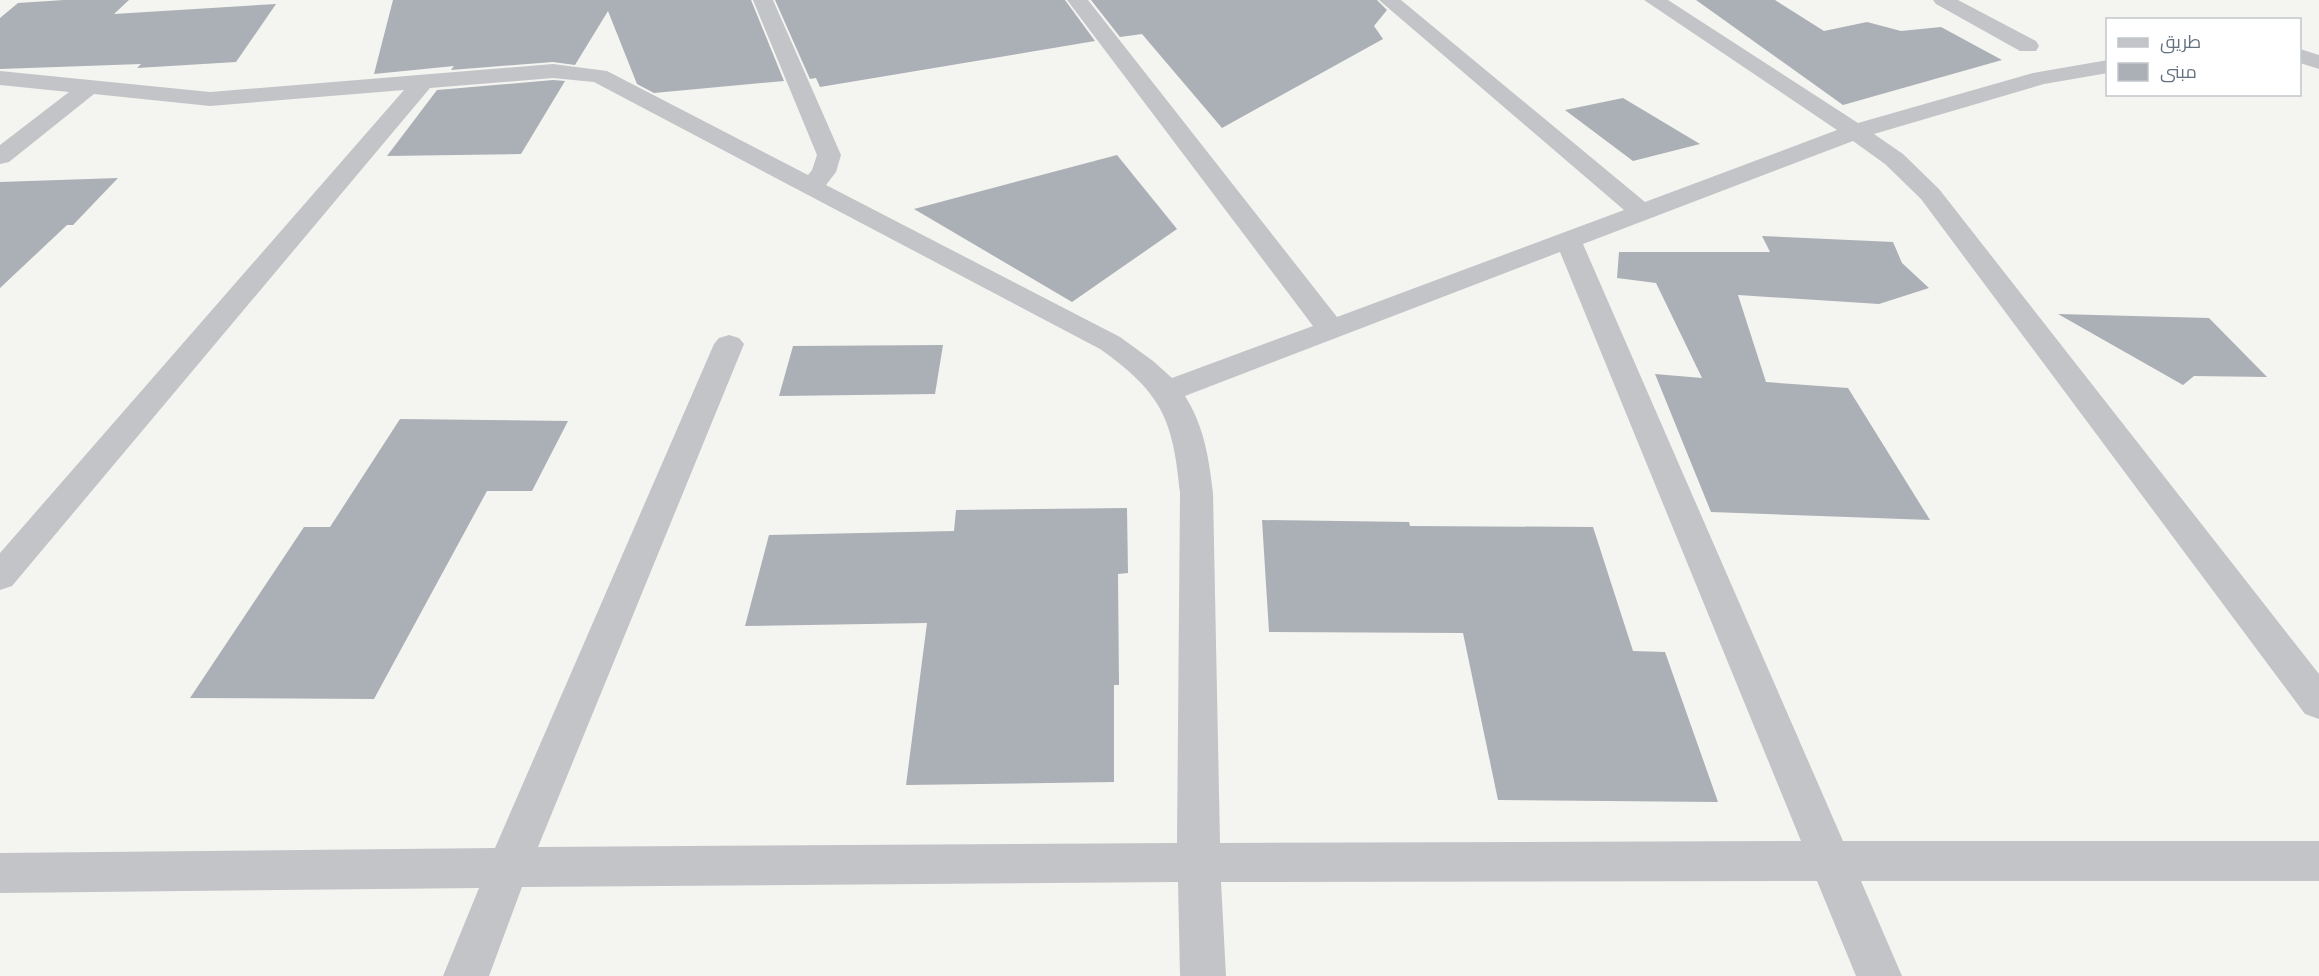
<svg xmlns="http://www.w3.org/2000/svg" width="2319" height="976" viewBox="0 0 2319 976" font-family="Karla,Cairo,sans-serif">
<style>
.building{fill:#abb0b6}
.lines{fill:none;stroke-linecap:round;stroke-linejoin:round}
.street{fill:#c2c4c8;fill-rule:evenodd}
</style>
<rect width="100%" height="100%" fill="#f4f4f0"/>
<g class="building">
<path d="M 64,0 L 129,0 L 114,14 L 276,4 L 236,62 L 137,68 L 141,64 L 0,69 L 0,18 L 18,3 Z"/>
<path d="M 393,0 L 751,0 L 784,81 L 654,93 L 637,84 L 608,11 L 575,65 L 553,62 L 451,70 L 454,66 L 374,74 Z"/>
<path d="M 775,0 L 1065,0 L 1095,41 L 820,87 L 816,78 L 810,79 Z"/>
<path d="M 1091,0 L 1377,0 L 1387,10 L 1374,26 L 1383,39 L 1222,128 L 1142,34 L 1120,37 Z"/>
<path d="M 1696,0 L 1775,0 L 1824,31 L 1867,22 L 1901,31 L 1941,27 L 2002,60 L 1843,105 Z"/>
<path d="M 553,80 L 565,81 L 521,154 L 387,156 L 437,90 Z"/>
<path d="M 1623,98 L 1700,144 L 1633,161 L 1565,110 Z"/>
<path d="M 1117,155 L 1177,229 L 1072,302 L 914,209 Z"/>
<path d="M 118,178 L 73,225 L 67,225 L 0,288 L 0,182 Z"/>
<path d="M 1762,236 L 1893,242 L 1902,263 L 1929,288 L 1879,304 L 1738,295 L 1766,382 L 1848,388 L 1930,520 L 1711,512 L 1655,374 L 1702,378 L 1656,283 L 1617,278 L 1619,252 L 1770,252 Z"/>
<path d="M 2058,314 L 2209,318 L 2267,377 L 2194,376 L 2183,385 Z"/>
<path d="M 943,345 L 935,394 L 779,396 L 793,346 Z"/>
<path d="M 400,419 L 568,421 L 532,491 L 487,491 L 374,699 L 190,698 L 304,527 L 330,527 Z"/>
<path d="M 1127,508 L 1128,573 L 1118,574 L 1119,685 L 1114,685 L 1114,782 L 906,785 L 927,623 L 745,626 L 769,535 L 954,531 L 956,510 Z"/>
<path d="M 1262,520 L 1409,522 L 1410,526 L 1593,527 L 1633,651 L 1665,652 L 1718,802 L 1498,800 L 1463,633 L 1269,632 Z"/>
</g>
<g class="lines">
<g class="street">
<path d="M 753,0 L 773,0 L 841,155 L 836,172 L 826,185 L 1120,337 L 1153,361 L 1172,378 L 1313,326 L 1067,0 L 1088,0 L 1337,317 L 1624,210 L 1379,0 L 1401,0 L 1645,202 L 1837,130 L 1644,0 L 1668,0 L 1858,123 L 2033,73 L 2108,60 L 2108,73 L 2044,84 L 1874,134 L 1903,154 L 1939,189 L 2319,674 L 2319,719 L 2305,714 L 1921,199 L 1885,164 L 1853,141 L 1583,244 L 1843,841 L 2319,841 L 2319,881 L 1861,881 L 1902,976 L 1856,976 L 1817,881 L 1221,882 L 1226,976 L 1180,976 L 1178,882 L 522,887 L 489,976 L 443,976 L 479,888 L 0,893 L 0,853 L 495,848 L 714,344 L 719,338 L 729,335 L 739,338 L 744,344 L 538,847 L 1177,843 L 1180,493 C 1173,419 1162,393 1100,349 L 594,82 L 553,78 L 430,88 L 12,586 L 0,590 L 0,553 L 404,90 L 210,106 L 94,94 L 9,162 L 0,164 L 0,145 L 69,92 L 0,85 L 0,71 L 210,92 L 553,64 L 607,71 L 808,175 L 812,170 L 817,155 ZM 1560,252 L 1801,841 L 1220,843 L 1213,493 C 1209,458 1204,426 1185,396 Z"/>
<path d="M 1933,0 L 1958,0 L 2036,41 L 2039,46 L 2036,51 L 2020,51 L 1936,4 Z"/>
<path d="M 2300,49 L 2319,55 L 2319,69 L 2300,63 Z"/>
</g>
</g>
<rect x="2106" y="18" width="195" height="78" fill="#ffffff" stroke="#c1c6cc" stroke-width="1.5"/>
<rect x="2118" y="38" width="30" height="9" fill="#c2c4c8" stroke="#c1c6cc" stroke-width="1.5"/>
<text x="2160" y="48" font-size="18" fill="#65717f">طريق</text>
<rect x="2118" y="63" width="30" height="18" fill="#abb0b6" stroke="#c1c6cc" stroke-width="1.5"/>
<text x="2160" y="78" font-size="18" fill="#65717f">مبنى</text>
</svg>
